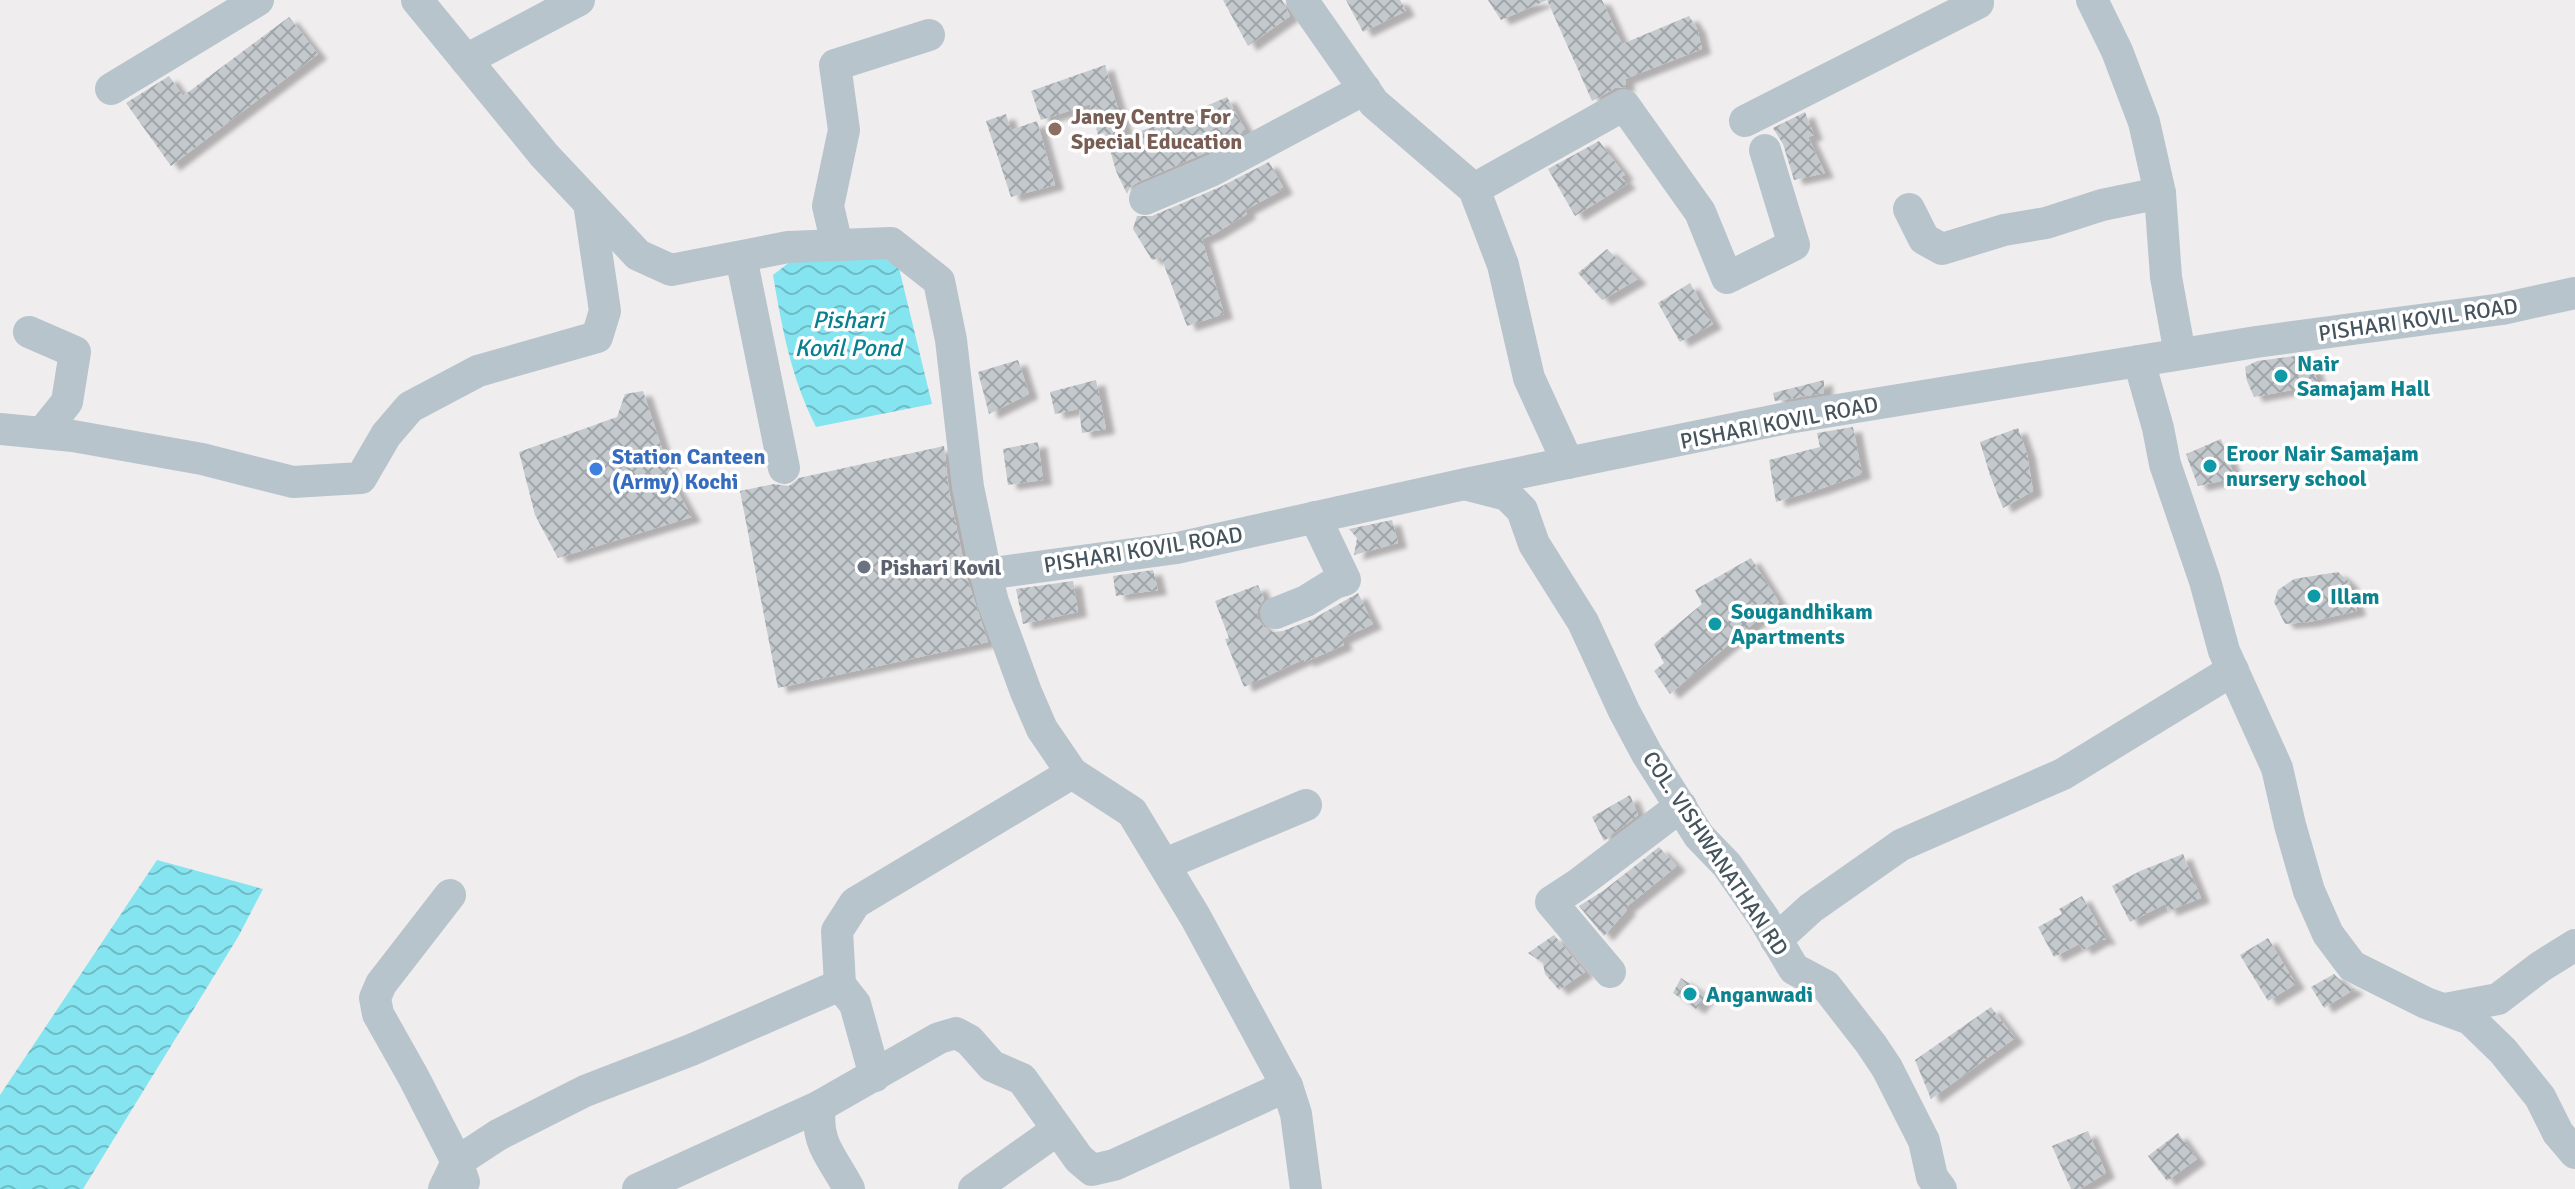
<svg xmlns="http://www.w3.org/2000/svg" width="2575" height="1189" viewBox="0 0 2575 1189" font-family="Signika,sans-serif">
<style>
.water{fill:url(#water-waves)}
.building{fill:url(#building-cross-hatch);filter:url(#shadow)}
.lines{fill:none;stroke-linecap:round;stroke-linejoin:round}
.minor{stroke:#b8c4cc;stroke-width:32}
.education-dot{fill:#8d6e63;stroke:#fff;stroke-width:3}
.culture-dot{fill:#0f9aa8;stroke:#fff;stroke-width:3}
.shop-dot{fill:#3f7fe0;stroke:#fff;stroke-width:3}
.worship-dot{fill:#6b7280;stroke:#fff;stroke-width:3}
.labels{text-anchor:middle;stroke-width:7;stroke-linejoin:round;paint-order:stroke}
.education-label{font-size:22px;font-weight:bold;fill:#785e54;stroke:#fff;text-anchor:start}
.street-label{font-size:22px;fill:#45535c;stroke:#fff}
.culture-label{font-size:22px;font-weight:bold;fill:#0d838f;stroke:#fff;text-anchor:start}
.shop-label{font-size:22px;font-weight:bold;fill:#366cbe;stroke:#fff;text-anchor:start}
.worship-label{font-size:22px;font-weight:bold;fill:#5b616d;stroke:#fff;text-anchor:start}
.water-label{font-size:24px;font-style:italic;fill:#07808f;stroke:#fff}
</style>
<defs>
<pattern id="water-waves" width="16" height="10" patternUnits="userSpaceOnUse" patternTransform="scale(2)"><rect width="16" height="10" fill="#84e4f0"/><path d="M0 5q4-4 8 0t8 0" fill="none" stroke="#6ebbc6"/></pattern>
<pattern id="building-cross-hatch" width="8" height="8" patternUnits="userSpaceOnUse" patternTransform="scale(2)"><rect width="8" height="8" fill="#c4c9ce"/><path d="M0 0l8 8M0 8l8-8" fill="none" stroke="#a1a6aa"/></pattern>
<filter id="shadow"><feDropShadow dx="9" dy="5" stdDeviation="2" flood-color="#0004"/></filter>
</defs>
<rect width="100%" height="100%" fill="#f0edee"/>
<g class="water">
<path d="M 877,253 L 899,268 L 932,404 L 816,427 C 791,378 782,328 773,275 L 795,258 Z"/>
<path d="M 157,860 L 263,889 L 238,937 L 83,1189 L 0,1189 L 0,1095 Z"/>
</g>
<g class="building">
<path d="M 1223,0 L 1282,0 L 1290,16 L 1248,46 Z"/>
<path d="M 1346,0 L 1400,0 L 1406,11 L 1363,32 Z"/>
<path d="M 1488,0 L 1602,0 L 1622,44 L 1689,16 L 1697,28 L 1702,49 L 1625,79 L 1626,87 L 1615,88 L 1592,101 L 1547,0 L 1501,20 Z"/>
<path d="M 289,17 L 318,54 L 171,166 L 126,103 L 169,76 L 183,96 Z"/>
<path d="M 1105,65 L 1126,136 L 1181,117 L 1227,97 L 1246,131 L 1205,153 L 1138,182 L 1130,187 L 1127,194 L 1116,171 L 1105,132 L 1098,135 L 1090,104 L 1041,120 L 1031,91 Z"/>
<path d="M 1805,112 L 1814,135 L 1808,137 L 1825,173 L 1794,180 L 1783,144 L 1773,128 Z"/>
<path d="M 1006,114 L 1011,130 L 1037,121 L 1055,185 L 1011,197 L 986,121 Z"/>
<path d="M 1599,141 L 1625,175 L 1621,177 L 1627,184 L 1575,216 L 1548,169 Z"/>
<path d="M 1269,162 L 1284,189 L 1245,210 L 1247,214 L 1214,234 L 1202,239 L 1224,314 L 1187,326 L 1161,257 L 1152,260 L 1133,229 L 1137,216 L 1152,216 L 1220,187 Z"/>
<path d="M 1607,249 L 1638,279 L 1602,300 L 1578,273 Z"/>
<path d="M 1690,283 L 1713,324 L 1680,342 L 1658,303 Z"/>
<path d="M 2310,354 L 2318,385 L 2254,397 L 2247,381 L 2245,367 L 2257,361 Z"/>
<path d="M 1018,360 L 1029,394 L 989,414 L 978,372 Z"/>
<path d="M 1096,380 L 1106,429 L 1082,433 L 1079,409 L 1055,414 L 1050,392 Z"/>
<path d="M 1824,380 L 1824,393 L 1775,401 L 1773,393 Z"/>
<path d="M 643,391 L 674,485 L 692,517 L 558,558 L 535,515 L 519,452 L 617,417 L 625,394 Z"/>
<path d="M 1853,427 L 1862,474 L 1820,489 L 1776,502 L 1769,460 L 1820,447 L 1817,433 Z"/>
<path d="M 2018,428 L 2027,454 L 2033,491 L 2003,508 L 1990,475 L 1980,442 Z"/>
<path d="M 2221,439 L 2235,478 L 2198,486 L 2186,454 Z"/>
<path d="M 1038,442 L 1043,480 L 1008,485 L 1003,449 Z"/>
<path d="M 944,446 L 949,491 L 967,578 L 988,642 L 778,688 L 740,491 L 774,484 L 789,486 L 799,478 Z"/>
<path d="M 1392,520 L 1398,543 L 1354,555 L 1357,538 L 1349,529 Z"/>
<path d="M 1751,558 L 1779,602 L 1670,694 L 1654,671 L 1664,663 L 1654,644 L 1702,604 L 1695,590 Z"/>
<path d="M 1153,570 L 1158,590 L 1116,596 L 1113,576 Z"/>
<path d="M 2338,572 L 2349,582 L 2357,611 L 2309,622 L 2285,624 L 2274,602 L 2278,590 L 2294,579 Z"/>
<path d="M 1073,581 L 1078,612 L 1023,624 L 1016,589 Z"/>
<path d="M 1258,585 L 1264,599 L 1257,610 L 1258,619 L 1264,627 L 1273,632 L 1283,631 L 1313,619 L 1358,593 L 1373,624 L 1341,639 L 1344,645 L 1305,662 L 1304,659 L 1244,687 L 1225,639 L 1229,638 L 1215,601 Z"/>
<path d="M 1630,795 L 1638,815 L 1604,841 L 1592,817 Z"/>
<path d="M 1659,847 L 1677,866 L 1625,908 L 1627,910 L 1604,936 L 1579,906 L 1603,891 Z"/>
<path d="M 2183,854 L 2201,898 L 2168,911 L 2165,904 L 2130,922 L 2112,886 L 2140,871 Z"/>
<path d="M 2082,896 L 2107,940 L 2100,940 L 2083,950 L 2079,944 L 2054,957 L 2038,927 L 2062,914 L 2059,909 Z"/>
<path d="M 1554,935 L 1585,972 L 1559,990 L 1545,974 L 1543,963 L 1528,953 Z"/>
<path d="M 2268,938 L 2296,984 L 2268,1001 L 2240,955 Z"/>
<path d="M 2334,974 L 2343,983 L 2355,989 L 2324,1008 L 2311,987 Z"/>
<path d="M 1681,978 L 1707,995 L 1696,1009 L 1673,993 Z"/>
<path d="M 1991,1007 L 2015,1038 L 1931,1099 L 1915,1060 Z"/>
<path d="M 2088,1131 L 2106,1173 L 2080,1189 L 2071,1189 L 2052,1146 Z"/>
<path d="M 2178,1133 L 2197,1159 L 2167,1181 L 2148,1156 Z"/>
</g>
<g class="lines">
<g class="minor">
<path d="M 417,0 L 544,155 L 638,255 L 671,270 L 788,247 L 891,243 L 939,281 L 951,340 L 968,487 L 986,574 L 993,602 L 1026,692 L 1042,729 L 1072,773 L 1132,812 L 1196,918 L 1287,1086 L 1296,1114 L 1306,1189"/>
<path d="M 1302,0 L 1374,103 L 1474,189 L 1503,265 L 1529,378 L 1568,463"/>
<path d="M 2092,0 L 2117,51 L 2144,122 L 2160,193 L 2166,277 L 2180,354"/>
<path d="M 466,60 L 579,0"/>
<path d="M 111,89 L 258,0"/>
<path d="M 1745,121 L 1978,3"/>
<path d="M 1474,189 L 1624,105 L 1700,212 L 1727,278 L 1794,245 L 1765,150"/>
<path d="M 1145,199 L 1213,170 L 1365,89"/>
<path d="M 1909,209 L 1924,239 L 1942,249 L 2004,230 L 2046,223 L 2102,205 L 2160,193"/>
<path d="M 837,245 L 828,206 L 844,130 L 835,65 L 929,35"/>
<path d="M 741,257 L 784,468"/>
<path d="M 29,332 L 75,352 L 67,402 L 42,433"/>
<path d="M 2139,361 L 2158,428 L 2165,464 L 2205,581 L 2224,651 L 2277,768 L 2290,825 L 2309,891 L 2328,934 L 2352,966 L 2426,1003 L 2470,1019 L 2503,1051 L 2540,1097 L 2558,1133 L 2575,1153"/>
<path d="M 0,429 L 73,436 L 202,459 L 293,482 L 361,478 L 386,435 L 410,407 L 478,371 L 597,337 L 605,311 L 589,203"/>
<path d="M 1468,485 L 1507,495 L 1522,510 L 1534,544 L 1583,622 L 1624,711 L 1647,754 L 1699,836 L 1727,865 L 1763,917 L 1794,969 L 1826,986 L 1871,1044 L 1887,1068 L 1924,1141 L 1932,1177 L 1941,1189"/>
<path d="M 986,574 L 1177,548 L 1465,484 L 1782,419 L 2256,342 L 2502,309 L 2575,293"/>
<path d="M 1276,613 L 1306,601 L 1335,583 L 1345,580 L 1315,517"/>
<path d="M 1165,864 L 1306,805"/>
<path d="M 450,895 L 381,984 L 375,998 L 378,1014 L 414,1078 L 457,1162 L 464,1182"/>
<path d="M 1776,940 L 1811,908 L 1901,845 L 2063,774 L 2233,670"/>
<path d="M 1610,972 L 1551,902 L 1577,885 L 1681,806"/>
<path d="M 840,985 L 855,1004 L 875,1076"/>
<path d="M 2445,1009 L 2498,999 L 2540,967 L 2575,945"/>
<path d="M 820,1106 C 815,1145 833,1157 849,1189"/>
<path d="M 444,1189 L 457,1162 L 498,1135 L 585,1091 L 691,1050 L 840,985 L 837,931 L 855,903 L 1072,773"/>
<path d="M 638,1189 L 820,1106 L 939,1038 L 956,1033 L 969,1040 L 992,1066 L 1022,1079 L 1079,1159 L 1092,1170 L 1114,1165 L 1287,1086"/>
<path d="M 974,1189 L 1057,1130"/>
</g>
</g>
<circle class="education-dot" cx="1055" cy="129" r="8"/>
<g class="culture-dot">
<circle cx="2281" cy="376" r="8"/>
<circle cx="2210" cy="466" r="8"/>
<circle cx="2314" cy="596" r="8"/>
<circle cx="1715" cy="624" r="8"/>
<circle cx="1690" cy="994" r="8"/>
</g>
<circle class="shop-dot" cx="596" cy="469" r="8"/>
<circle class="worship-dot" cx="864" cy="567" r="8"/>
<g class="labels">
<g class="education-label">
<text x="1071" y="124">Janey Centre For<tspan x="1071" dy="25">Special Education</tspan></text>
</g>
<g class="street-label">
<text transform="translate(2418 319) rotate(-8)" y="8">PISHARI KOVIL ROAD</text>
<text transform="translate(1779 422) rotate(-11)" y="8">PISHARI KOVIL ROAD</text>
<text transform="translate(1143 549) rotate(-9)" y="8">PISHARI KOVIL ROAD</text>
<text transform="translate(1716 853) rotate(56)" y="8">COL. VISHWANATHAN RD</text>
</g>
<g class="culture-label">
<text x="2297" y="371">Nair<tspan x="2297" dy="25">Samajam Hall</tspan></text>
<text x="2226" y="461">Eroor Nair Samajam<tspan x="2226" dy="25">nursery school</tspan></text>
<text x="2330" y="604">Illam</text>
<text x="1731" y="619">Sougandhikam<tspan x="1731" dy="25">Apartments</tspan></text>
<text x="1706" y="1002">Anganwadi</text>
</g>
<g class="shop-label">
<text x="612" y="464">Station Canteen<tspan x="612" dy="25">(Army) Kochi</tspan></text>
</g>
<g class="worship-label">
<text x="880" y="575">Pishari Kovil</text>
</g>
<g class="water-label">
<text x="848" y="328">Pishari<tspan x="848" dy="28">Kovil Pond</tspan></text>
</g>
</g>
</svg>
